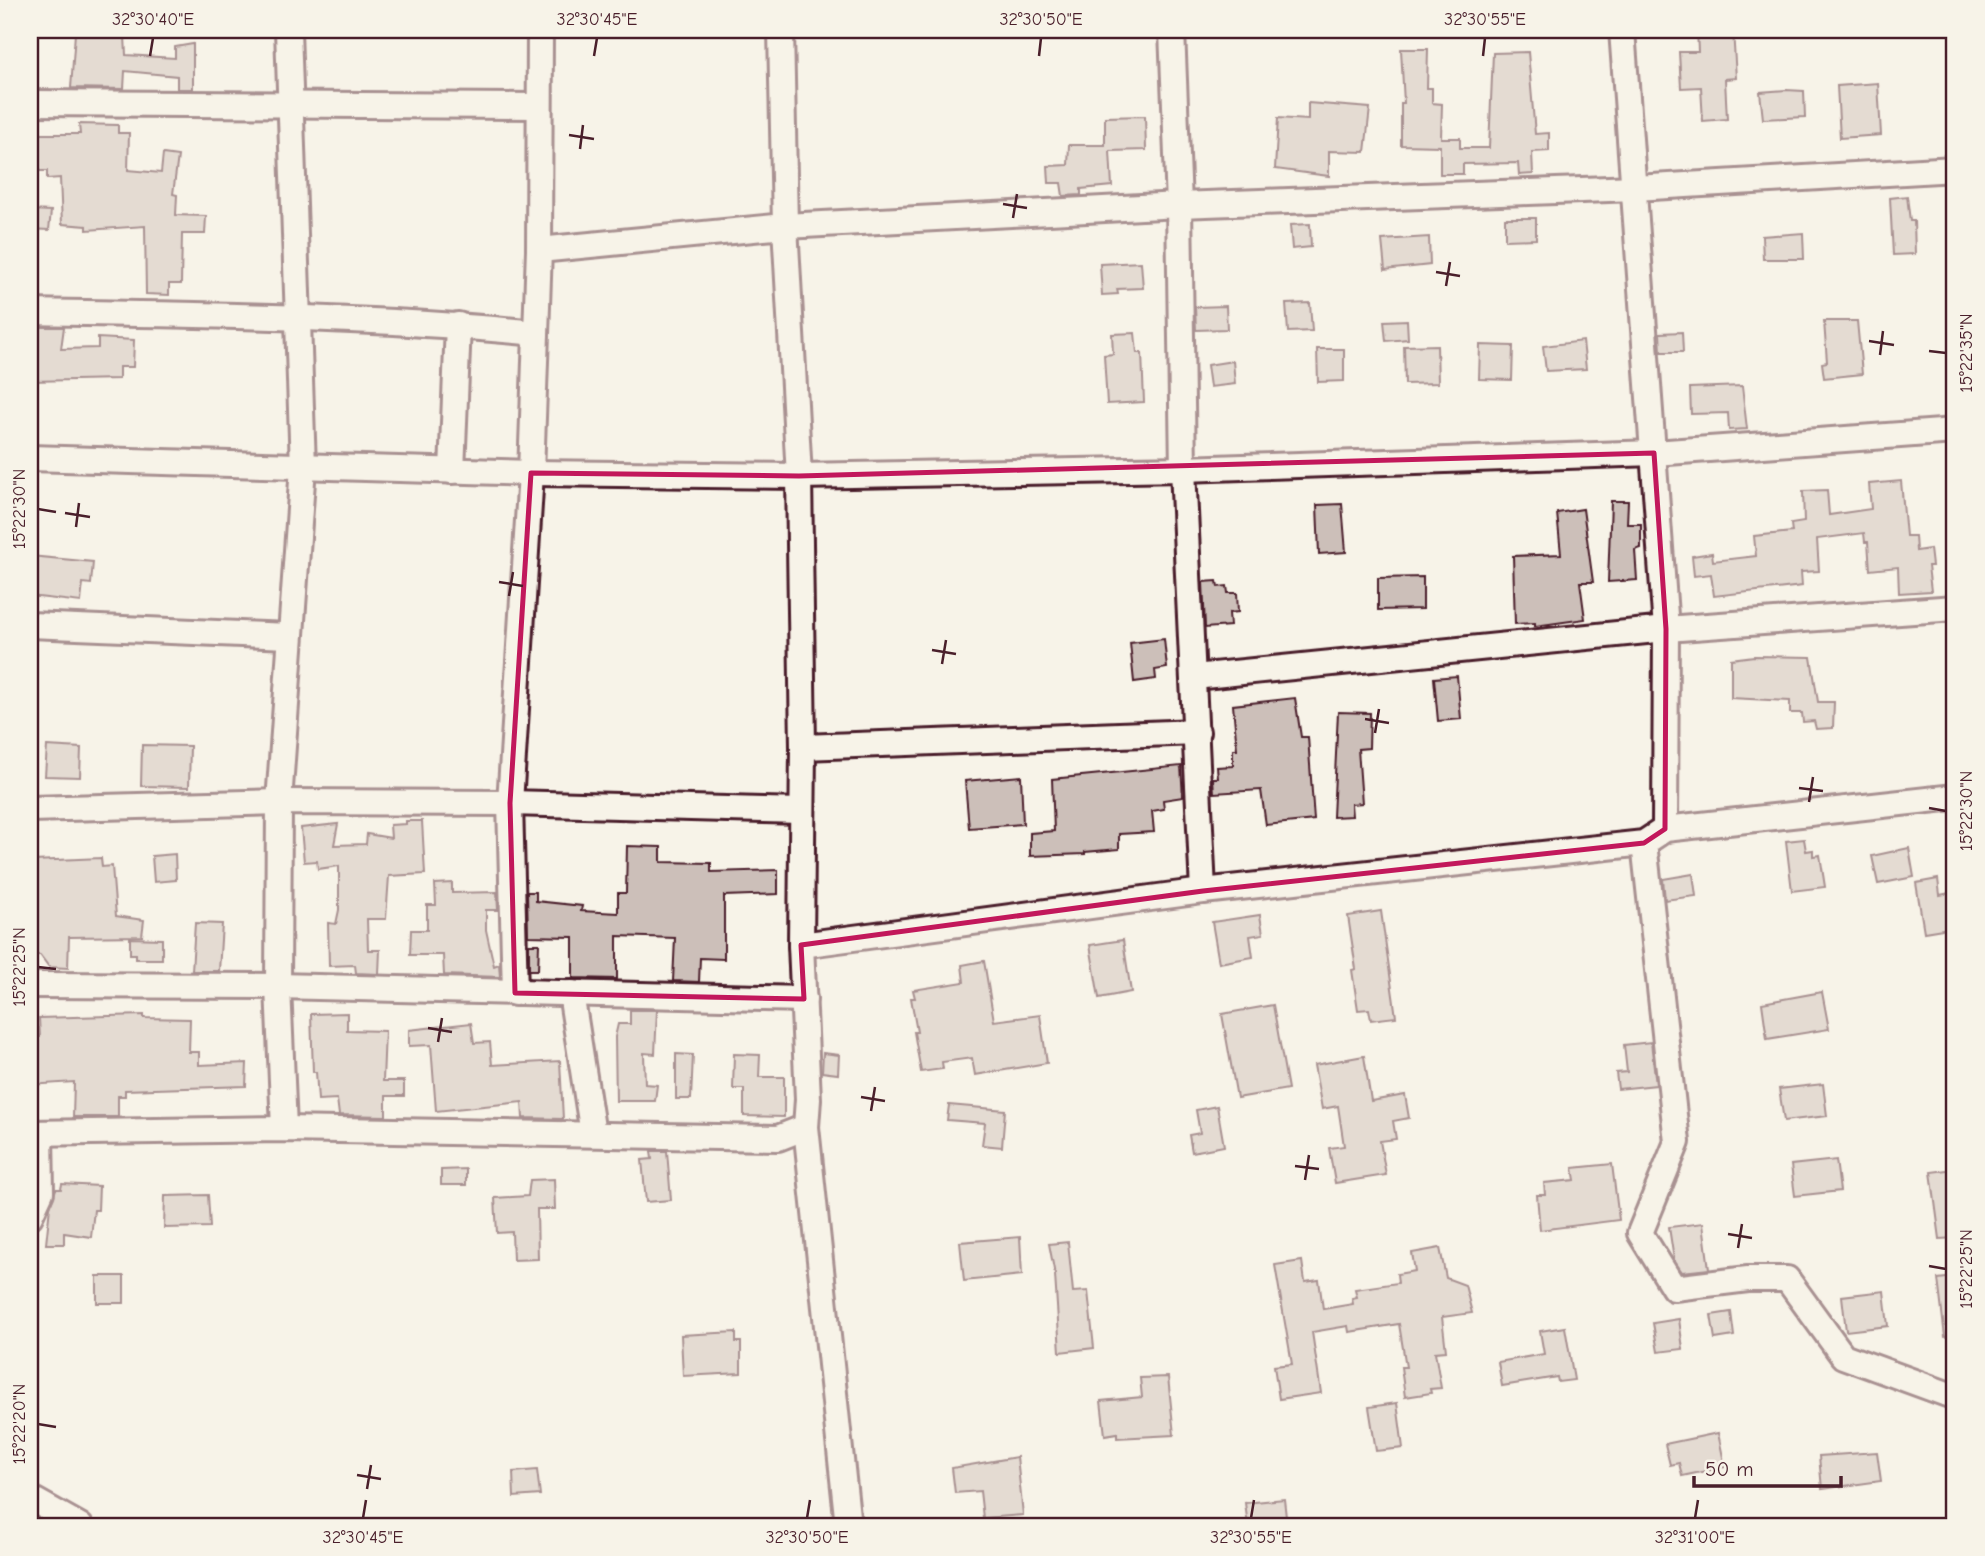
<svg xmlns="http://www.w3.org/2000/svg" width="1985" height="1556" viewBox="0 0 1985 1556" font-family="'Comic Neue',sans-serif">
<style>
.building{fill:#ccbfb9;stroke:#4a1f2b;stroke-width:2}
.lines{fill:none;stroke-linecap:round;stroke-linejoin:round}
.minor-casing{stroke:#4a1f2b;stroke-width:30}
.minor{stroke:#f7f3e8;stroke-width:24}
.marked{fill:none;stroke:#c2185b;stroke-width:5;stroke-linejoin:round}
.ticks{fill:none;stroke:#4a1f2b;stroke-width:2.5}
.neatline{fill:none;stroke:#4a1f2b;stroke-width:2.5}
.ticks-label{font-size:18px;text-anchor:middle;fill:#4a1f2b}
</style>
<rect width="100%" height="100%" fill="#f7f3e8"/>
<filter id="ink" filterUnits="userSpaceOnUse"><feTurbulence type="fractalNoise" baseFrequency=".0143" numOctaves="2"/><feDisplacementMap in="SourceGraphic" scale="14" xChannelSelector="R" yChannelSelector="G"/><feConvolveMatrix kernelMatrix="1 2 1 2 8 2 1 2 1" color-interpolation-filters="sRGB"/></filter>
<g filter="url(#ink)">
<g class="building">
<path d="M 1697,30 L 1733,30 L 1736,78 L 1725,79 L 1727,119 L 1703,121 L 1701,87 L 1681,88 L 1679,52 L 1698,52 Z"/>
<path d="M 75,33 L 125,36 L 126,55 L 175,58 L 175,47 L 193,44 L 193,89 L 177,89 L 177,76 L 125,71 L 124,89 L 71,88 Z"/>
<path d="M 1401,49 L 1428,49 L 1427,88 L 1432,88 L 1432,103 L 1442,104 L 1441,138 L 1460,138 L 1460,148 L 1489,148 L 1493,53 L 1528,52 L 1535,134 L 1549,133 L 1549,151 L 1532,152 L 1533,174 L 1519,175 L 1518,163 L 1463,164 L 1463,174 L 1440,174 L 1440,146 L 1401,145 L 1401,103 L 1404,103 Z"/>
<path d="M 1878,83 L 1881,135 L 1840,138 L 1837,86 Z"/>
<path d="M 1786,90 L 1804,91 L 1805,117 L 1763,119 L 1760,92 Z"/>
<path d="M 1308,103 L 1370,108 L 1365,152 L 1329,151 L 1329,176 L 1275,169 L 1278,118 L 1308,120 Z"/>
<path d="M 1145,116 L 1146,150 L 1110,151 L 1112,186 L 1081,189 L 1081,195 L 1063,196 L 1061,183 L 1049,183 L 1048,166 L 1068,165 L 1069,145 L 1105,145 L 1105,117 Z"/>
<path d="M 79,124 L 118,125 L 118,133 L 129,133 L 128,170 L 161,173 L 163,154 L 178,156 L 173,194 L 177,195 L 176,215 L 206,216 L 205,234 L 182,234 L 181,284 L 169,284 L 169,295 L 146,294 L 145,226 L 87,230 L 87,226 L 62,224 L 60,178 L 47,179 L 47,171 L 39,171 L 39,134 L 80,134 Z"/>
<path d="M 1907,196 L 1910,221 L 1914,221 L 1915,254 L 1893,255 L 1890,198 Z"/>
<path d="M 30,210 L 51,211 L 49,230 L 30,229 Z"/>
<path d="M 1505,218 L 1536,218 L 1536,239 L 1505,240 Z"/>
<path d="M 1310,224 L 1311,247 L 1292,249 L 1290,225 Z"/>
<path d="M 1803,233 L 1804,259 L 1763,259 L 1762,236 Z"/>
<path d="M 1429,237 L 1430,265 L 1385,270 L 1382,240 Z"/>
<path d="M 1141,262 L 1143,288 L 1117,289 L 1118,294 L 1102,295 L 1100,264 Z"/>
<path d="M 1310,303 L 1312,331 L 1288,332 L 1286,304 Z"/>
<path d="M 1226,306 L 1227,329 L 1196,330 L 1195,307 Z"/>
<path d="M 1407,320 L 1408,339 L 1386,341 L 1384,321 Z"/>
<path d="M 1824,321 L 1857,321 L 1862,374 L 1824,378 L 1822,363 L 1827,362 Z"/>
<path d="M 30,327 L 64,327 L 61,349 L 98,348 L 98,338 L 134,340 L 133,367 L 119,367 L 119,379 L 31,381 L 33,365 L 30,365 Z"/>
<path d="M 1682,332 L 1683,352 L 1661,352 L 1660,333 Z"/>
<path d="M 1135,333 L 1137,353 L 1142,353 L 1144,402 L 1107,404 L 1104,355 L 1113,354 L 1112,334 Z"/>
<path d="M 1583,341 L 1586,369 L 1546,371 L 1543,346 Z"/>
<path d="M 1437,345 L 1438,383 L 1405,384 L 1404,346 Z"/>
<path d="M 1480,345 L 1513,346 L 1512,380 L 1479,379 Z"/>
<path d="M 1317,349 L 1344,349 L 1344,381 L 1318,382 Z"/>
<path d="M 1233,361 L 1235,384 L 1210,387 L 1207,365 Z"/>
<path d="M 1742,386 L 1747,429 L 1729,430 L 1728,413 L 1691,414 L 1690,388 Z"/>
<path d="M 1901,481 L 1906,536 L 1915,536 L 1916,551 L 1930,549 L 1932,566 L 1928,566 L 1931,591 L 1899,593 L 1898,567 L 1870,570 L 1868,542 L 1865,542 L 1864,533 L 1817,539 L 1819,571 L 1801,572 L 1802,586 L 1714,596 L 1711,574 L 1694,576 L 1692,556 L 1712,553 L 1713,561 L 1756,556 L 1754,536 L 1792,532 L 1791,524 L 1804,522 L 1803,491 L 1827,490 L 1829,515 L 1871,509 L 1869,484 Z"/>
<path d="M 1611,501 L 1628,501 L 1627,524 L 1641,524 L 1641,548 L 1635,550 L 1637,580 L 1608,582 Z"/>
<path d="M 1342,504 L 1346,552 L 1319,554 L 1317,505 Z"/>
<path d="M 1583,509 L 1593,582 L 1580,582 L 1585,619 L 1535,626 L 1535,623 L 1515,624 L 1513,556 L 1561,554 L 1557,513 Z"/>
<path d="M 30,556 L 93,562 L 91,584 L 83,583 L 81,602 L 30,596 Z"/>
<path d="M 1423,577 L 1423,609 L 1378,610 L 1378,578 Z"/>
<path d="M 1217,581 L 1218,587 L 1227,586 L 1228,593 L 1237,593 L 1238,612 L 1229,613 L 1230,626 L 1205,628 L 1203,582 Z"/>
<path d="M 1164,639 L 1167,668 L 1155,670 L 1156,679 L 1134,682 L 1130,643 Z"/>
<path d="M 1754,656 L 1811,657 L 1818,702 L 1834,702 L 1833,728 L 1816,729 L 1814,721 L 1803,722 L 1802,713 L 1790,713 L 1790,701 L 1731,698 L 1731,659 Z"/>
<path d="M 1457,676 L 1461,719 L 1438,721 L 1434,678 Z"/>
<path d="M 1295,698 L 1301,737 L 1308,737 L 1314,820 L 1266,825 L 1261,790 L 1214,793 L 1213,778 L 1218,778 L 1217,767 L 1233,766 L 1233,749 L 1237,749 L 1233,705 Z"/>
<path d="M 1338,712 L 1370,713 L 1369,748 L 1358,749 L 1362,803 L 1351,804 L 1352,816 L 1333,817 Z"/>
<path d="M 142,745 L 190,746 L 189,787 L 141,786 Z"/>
<path d="M 47,746 L 81,748 L 80,777 L 45,776 Z"/>
<path d="M 1181,766 L 1183,797 L 1163,800 L 1164,809 L 1152,811 L 1154,832 L 1119,834 L 1119,849 L 1085,852 L 1085,854 L 1030,856 L 1030,833 L 1054,831 L 1052,779 Z"/>
<path d="M 1021,776 L 1023,824 L 969,828 L 965,781 Z"/>
<path d="M 406,821 L 422,821 L 425,874 L 389,876 L 386,919 L 367,919 L 368,950 L 380,950 L 379,974 L 356,973 L 355,965 L 329,966 L 328,923 L 336,924 L 339,910 L 339,866 L 318,869 L 317,861 L 304,862 L 301,828 L 338,824 L 334,845 L 366,844 L 367,834 L 391,838 L 390,825 L 406,824 Z"/>
<path d="M 1804,839 L 1806,851 L 1813,850 L 1813,856 L 1820,855 L 1825,887 L 1792,891 L 1786,841 Z"/>
<path d="M 627,846 L 661,847 L 661,862 L 711,863 L 711,872 L 778,870 L 778,894 L 724,896 L 724,959 L 700,958 L 699,982 L 673,981 L 675,938 L 617,936 L 617,979 L 573,978 L 573,937 L 528,936 L 527,892 L 536,892 L 536,901 L 582,906 L 581,911 L 618,913 L 618,893 L 626,893 Z"/>
<path d="M 1909,848 L 1914,877 L 1878,884 L 1872,856 Z"/>
<path d="M 175,854 L 176,880 L 154,882 L 152,856 Z"/>
<path d="M 101,858 L 102,867 L 112,866 L 116,916 L 144,920 L 142,936 L 69,937 L 68,968 L 49,967 L 40,955 L 30,955 L 30,924 L 37,924 L 34,861 Z"/>
<path d="M 1693,874 L 1696,896 L 1665,900 L 1663,879 Z"/>
<path d="M 1938,879 L 1940,895 L 1950,893 L 1955,927 L 1924,932 L 1916,883 Z"/>
<path d="M 452,883 L 452,893 L 497,892 L 498,910 L 486,910 L 486,930 L 494,966 L 499,964 L 500,977 L 444,975 L 443,955 L 410,955 L 411,930 L 427,930 L 427,905 L 436,905 L 435,884 Z"/>
<path d="M 1381,911 L 1396,1017 L 1371,1020 L 1369,1009 L 1358,1010 L 1352,970 L 1356,969 L 1348,916 Z"/>
<path d="M 1260,915 L 1263,934 L 1250,936 L 1253,957 L 1219,963 L 1212,922 Z"/>
<path d="M 195,923 L 222,924 L 219,971 L 192,971 Z"/>
<path d="M 130,938 L 162,939 L 162,959 L 136,959 L 136,954 L 130,954 Z"/>
<path d="M 1123,940 L 1131,992 L 1099,998 L 1090,945 Z"/>
<path d="M 529,944 L 539,944 L 538,970 L 529,970 Z"/>
<path d="M 984,961 L 994,1021 L 1040,1015 L 1047,1063 L 975,1075 L 972,1058 L 942,1062 L 943,1069 L 921,1072 L 914,1032 L 917,1032 L 911,998 L 915,998 L 913,990 L 964,982 L 962,965 Z"/>
<path d="M 1822,992 L 1829,1029 L 1767,1039 L 1762,1003 Z"/>
<path d="M 1273,1005 L 1288,1089 L 1237,1098 L 1222,1014 Z"/>
<path d="M 630,1010 L 657,1010 L 655,1054 L 644,1053 L 645,1084 L 657,1085 L 655,1101 L 616,1101 L 615,1037 L 618,1024 L 630,1024 Z"/>
<path d="M 347,1013 L 347,1030 L 385,1031 L 383,1081 L 404,1081 L 404,1096 L 386,1096 L 386,1116 L 339,1115 L 337,1099 L 318,1100 L 316,1072 L 313,1072 L 311,1014 Z"/>
<path d="M 144,1015 L 144,1018 L 190,1019 L 189,1052 L 199,1052 L 199,1065 L 247,1063 L 246,1086 L 125,1090 L 125,1096 L 118,1096 L 118,1117 L 73,1117 L 74,1082 L 30,1085 L 33,1062 L 30,1061 L 30,1037 L 40,1037 L 39,1018 Z"/>
<path d="M 471,1023 L 474,1043 L 490,1042 L 492,1065 L 560,1061 L 563,1119 L 523,1118 L 522,1102 L 436,1111 L 431,1045 L 409,1046 L 409,1030 Z"/>
<path d="M 1651,1042 L 1656,1085 L 1618,1089 L 1616,1073 L 1627,1072 L 1624,1045 Z"/>
<path d="M 823,1053 L 839,1055 L 838,1074 L 822,1072 Z"/>
<path d="M 676,1054 L 693,1055 L 691,1099 L 676,1099 Z"/>
<path d="M 734,1054 L 760,1055 L 759,1077 L 784,1077 L 784,1117 L 744,1116 L 744,1089 L 733,1089 Z"/>
<path d="M 1364,1056 L 1371,1101 L 1405,1095 L 1409,1118 L 1393,1121 L 1396,1139 L 1380,1141 L 1386,1175 L 1335,1183 L 1329,1148 L 1344,1146 L 1338,1106 L 1322,1109 L 1314,1065 Z"/>
<path d="M 1823,1084 L 1827,1116 L 1784,1121 L 1779,1089 Z"/>
<path d="M 949,1105 L 1005,1110 L 1002,1147 L 982,1145 L 985,1123 L 947,1120 Z"/>
<path d="M 1217,1106 L 1224,1146 L 1192,1152 L 1189,1135 L 1200,1133 L 1196,1110 Z"/>
<path d="M 651,1151 L 667,1151 L 671,1200 L 646,1202 L 642,1160 L 652,1159 Z"/>
<path d="M 1836,1160 L 1840,1191 L 1795,1196 L 1791,1165 Z"/>
<path d="M 1612,1164 L 1619,1220 L 1540,1230 L 1537,1195 L 1545,1195 L 1544,1183 L 1575,1180 L 1573,1168 Z"/>
<path d="M 466,1169 L 466,1185 L 441,1185 L 441,1170 Z"/>
<path d="M 1955,1169 L 1955,1238 L 1940,1239 L 1931,1172 Z"/>
<path d="M 554,1179 L 555,1209 L 537,1209 L 538,1259 L 513,1260 L 512,1232 L 497,1233 L 495,1198 L 528,1196 L 530,1180 Z"/>
<path d="M 62,1184 L 99,1186 L 98,1210 L 94,1210 L 91,1237 L 64,1233 L 64,1244 L 46,1244 L 50,1207 L 56,1189 L 61,1189 Z"/>
<path d="M 208,1195 L 210,1227 L 164,1228 L 165,1196 Z"/>
<path d="M 1703,1223 L 1709,1269 L 1682,1272 L 1674,1260 L 1669,1227 Z"/>
<path d="M 1020,1237 L 1022,1275 L 964,1281 L 960,1242 Z"/>
<path d="M 1068,1242 L 1073,1292 L 1088,1291 L 1094,1348 L 1060,1352 L 1055,1275 L 1049,1244 Z"/>
<path d="M 1440,1248 L 1446,1278 L 1465,1285 L 1472,1313 L 1442,1317 L 1446,1351 L 1435,1352 L 1441,1388 L 1430,1389 L 1431,1393 L 1405,1397 L 1401,1367 L 1406,1367 L 1399,1324 L 1349,1332 L 1348,1326 L 1312,1332 L 1321,1393 L 1279,1399 L 1274,1366 L 1292,1364 L 1275,1265 L 1302,1261 L 1305,1282 L 1319,1280 L 1323,1309 L 1353,1304 L 1352,1298 L 1357,1297 L 1355,1289 L 1398,1283 L 1397,1274 L 1415,1271 L 1412,1253 Z"/>
<rect x="97" y="1276" width="27" height="27"/>
<path d="M 1955,1277 L 1955,1336 L 1945,1337 L 1938,1279 Z"/>
<path d="M 1884,1291 L 1888,1326 L 1846,1331 L 1842,1296 Z"/>
<path d="M 1731,1312 L 1734,1336 L 1715,1339 L 1711,1315 Z"/>
<path d="M 1679,1319 L 1683,1349 L 1658,1352 L 1653,1323 Z"/>
<path d="M 1565,1327 L 1574,1380 L 1558,1382 L 1557,1377 L 1502,1386 L 1498,1362 L 1544,1354 L 1540,1331 Z"/>
<path d="M 736,1332 L 736,1342 L 741,1342 L 741,1373 L 683,1376 L 681,1335 Z"/>
<path d="M 1168,1377 L 1174,1435 L 1117,1438 L 1117,1433 L 1105,1435 L 1101,1401 L 1142,1397 L 1140,1378 Z"/>
<path d="M 1397,1403 L 1403,1448 L 1376,1451 L 1369,1407 Z"/>
<path d="M 1718,1433 L 1725,1467 L 1682,1476 L 1679,1463 L 1670,1465 L 1665,1444 Z"/>
<path d="M 1877,1452 L 1881,1481 L 1822,1489 L 1819,1456 Z"/>
<path d="M 1017,1457 L 1023,1515 L 983,1518 L 980,1491 L 955,1493 L 952,1468 Z"/>
<path d="M 537,1470 L 540,1495 L 514,1497 L 513,1472 Z"/>
<path d="M 1284,1499 L 1287,1526 L 1248,1526 L 1245,1503 Z"/>
</g>
<g class="lines">
<defs>
<g id="minor">
<path d="M 781,30 L 785,226 L 799,476 L 803,747 L 801,945 L 808,1099 L 806,1127 L 848,1526"/>
<path d="M 1172,30 L 1179,205 L 1183,469 L 1203,891"/>
<path d="M 1622,30 L 1666,629 L 1665,829"/>
<path d="M 30,103 L 538,106"/>
<path d="M 539,250 L 785,226 L 1179,205 L 1635,188 L 1955,169"/>
<path d="M 30,312 C 199,315 368,316 536,333"/>
<path d="M 30,458 L 531,473 L 799,476 L 1183,469 L 1654,453 L 1955,431"/>
<path d="M 452,471 L 458,325"/>
<path d="M 30,625 L 290,636"/>
<path d="M 1194,677 L 1666,629 L 1955,608"/>
<path d="M 803,747 L 1197,732"/>
<path d="M 30,809 L 279,802 L 510,803 L 801,811"/>
<path d="M 1644,843 L 1677,1142 L 1640,1233 L 1674,1288 L 1748,1279 L 1787,1279 L 1843,1356 L 1955,1397"/>
<path d="M 801,945 L 1203,891 L 1644,843 L 1665,829 L 1955,797"/>
<path d="M 30,985 L 278,986 L 804,999"/>
<path d="M 515,993 L 510,803 L 531,473 L 539,250 L 540,30"/>
<path d="M 571,993 L 593,1134"/>
<path d="M 284,1129 L 278,986 L 279,802 L 303,467 L 288,30"/>
<path d="M 30,1133 L 284,1129 L 778,1138 L 806,1127"/>
<path d="M 30,1216 L 41,1192 L 40,1133"/>
<path d="M 30,1498 L 80,1526"/>
</g>
</defs>
<use href="#minor" class="minor-casing"/>
<use href="#minor" class="minor"/>
</g>
</g>
<path d="M0 0H1985V1556H0ZM 1654,453 L 1666,629 L 1665,829 L 1644,843 L 1203,891 L 801,945 L 804,999 L 515,993 L 510,803 L 531,473 L 799,476 Z" fill="#f7f3e8" fill-opacity=".55" fill-rule="evenodd"/>
<path class="marked" d="M 1654,453 L 1666,629 L 1665,829 L 1644,843 L 1203,891 L 801,945 L 804,999 L 515,993 L 510,803 L 531,473 L 799,476 Z"/>
<path class="ticks" d="M 150,56 L 153,38M 594,56 L 597,38M 1039,56 L 1041,38M 1483,56 L 1485,38M 569,135 L 594,139M 580,149 L 583,125M 1003,204 L 1027,208M 1013,218 L 1017,194M 1436,272 L 1460,276M 1446,286 L 1450,262M 1869,341 L 1894,345M 1929,351 L 1946,353M 1880,355 L 1883,331M 38,509 L 56,512M 65,513 L 90,517M 76,527 L 79,503M 499,582 L 523,586M 509,596 L 513,572M 932,650 L 956,654M 942,664 L 946,640M 1365,719 L 1389,723M 1375,733 L 1379,709M 1799,788 L 1823,791M 1809,802 L 1813,777M 1929,808 L 1946,811M 38,967 L 56,969M 428,1028 L 452,1032M 438,1042 L 442,1018M 861,1097 L 885,1101M 871,1111 L 875,1087M 1295,1166 L 1319,1169M 1305,1180 L 1309,1155M 1728,1234 L 1752,1238M 1738,1248 L 1742,1224M 1929,1266 L 1946,1269M 38,1424 L 56,1427M 357,1475 L 381,1479M 367,1489 L 371,1465M 363,1518 L 366,1500M 807,1518 L 810,1500M 1251,1518 L 1254,1500M 1695,1518 L 1698,1500"/>
<rect width="1985" height="1556" fill="none" stroke="#f7f3e8" stroke-width="77"/>
<path d="M1694 1476v10h147v-10" fill="none" stroke="#4a1f2b" stroke-width="3.5"/>
<text x="1705" y="1476" font-size="21" fill="#4a1f2b" stroke="#f7f3e8" stroke-width="5" paint-order="stroke">50 m</text>
<rect x="38" y="38" width="1908" height="1480" class="neatline"/>
<g class="ticks-label">
<text x="153" y="25">32°30'40"E</text>
<text x="597" y="25">32°30'45"E</text>
<text x="1041" y="25">32°30'50"E</text>
<text x="1485" y="25">32°30'55"E</text>
<text transform="translate(1966 353) rotate(-90)" y="6">15°22'35"N</text>
<text transform="translate(19 509) rotate(-90)" y="6">15°22'30"N</text>
<text transform="translate(1966 811) rotate(-90)" y="6">15°22'30"N</text>
<text transform="translate(19 967) rotate(-90)" y="6">15°22'25"N</text>
<text transform="translate(1966 1269) rotate(-90)" y="6">15°22'25"N</text>
<text transform="translate(19 1424) rotate(-90)" y="6">15°22'20"N</text>
<text x="363" y="1543">32°30'45"E</text>
<text x="807" y="1543">32°30'50"E</text>
<text x="1251" y="1543">32°30'55"E</text>
<text x="1695" y="1543">32°31'00"E</text>
</g>
</svg>
